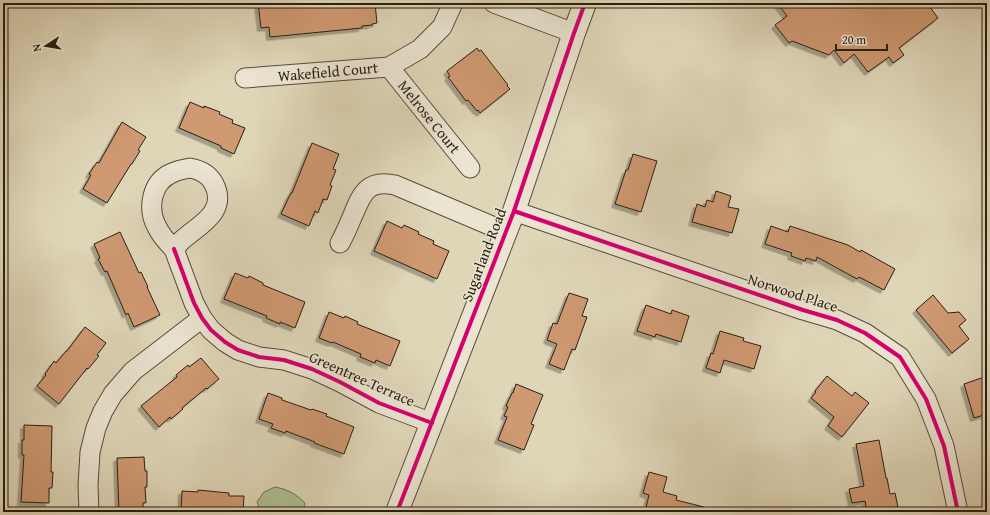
<svg xmlns="http://www.w3.org/2000/svg" width="990" height="515" viewBox="0 0 990 515" font-family="'Gentium Book Plus',serif">
<style>
.green{fill:#adbf93;stroke:#6b6e53}
.building{fill:#cf9972;stroke:#291e13;filter:url(#shadow)}
.lines{fill:none;stroke-linecap:round;stroke-linejoin:round}
.minor-casing{stroke:#564c3c;stroke-width:21}
.tertiary-casing{stroke:#564c3c;stroke-width:24}
.minor{stroke:#eae4d1;stroke-width:19}
.tertiary{stroke:#eae4d1;stroke-width:22}
.cycleway-casing{stroke:#eae4d1;stroke-width:6}
.cycleway{stroke:#d6006c;stroke-width:4}
.labels{text-anchor:middle;stroke-width:3;stroke-linejoin:round;paint-order:stroke}
.street-label{font-size:15px;fill:#291e13;stroke:#eae4d1}
</style>
<defs>
<filter id="shadow"><feDropShadow dx="-3.5" dy="3.5" stdDeviation="0" flood-color="#0004"/></filter>
</defs>
<rect width="100%" height="100%" fill="#dfd6b8"/>
<filter id="stains"><feTurbulence type="fractalNoise" baseFrequency=".005" numOctaves="4"/><feColorMatrix values="0 0 0 0 .2 0 0 0 0 .09 0 0 0 0 .02 0 0 0 .5 -.17"/></filter>
<radialGradient id="worn" r=".72"><stop offset=".6" stop-color="#630" stop-opacity="0"/><stop offset="1" stop-color="#630" stop-opacity=".3"/></radialGradient>
<path class="green" d="M 275,487 C 287,489 296,494 305,503 L 304,512 L 261,512 L 257,502 L 264,492 Z"/>
<g class="building">
<path d="M 258,3 L 375,3 L 377,23 L 372,24 L 372,25 L 362,26 L 362,28 L 270,37 L 269,27 L 261,28 Z"/>
<path d="M 777,3 L 927,3 L 938,18 L 899,48 L 904,55 L 893,63 L 889,57 L 868,72 L 854,54 L 844,63 L 834,50 L 829,55 L 792,41 L 789,43 L 775,25 L 787,16 Z"/>
<path d="M 477,48 L 479,51 L 481,50 L 508,85 L 507,86 L 510,89 L 480,113 L 478,110 L 477,111 L 468,100 L 466,101 L 448,77 L 450,76 L 447,71 Z"/>
<path d="M 190,102 L 204,108 L 204,106 L 220,112 L 219,114 L 233,120 L 232,123 L 245,128 L 234,154 L 221,148 L 221,146 L 179,128 Z"/>
<path d="M 122,122 L 146,137 L 138,150 L 140,151 L 132,164 L 131,164 L 107,203 L 83,189 L 91,175 L 89,174 L 97,162 L 99,163 Z"/>
<path d="M 312,143 L 339,154 L 333,169 L 336,170 L 330,185 L 332,186 L 327,200 L 323,199 L 318,213 L 315,211 L 309,226 L 281,214 L 288,199 L 291,193 L 292,193 Z"/>
<path d="M 633,154 L 657,161 L 641,212 L 615,204 L 626,170 L 628,170 Z"/>
<path d="M 716,191 L 731,196 L 728,207 L 739,209 L 732,233 L 692,222 L 697,204 L 705,207 L 707,200 L 713,202 Z"/>
<path d="M 387,221 L 402,228 L 404,225 L 419,232 L 418,234 L 434,241 L 433,244 L 449,251 L 437,279 L 374,251 Z"/>
<path d="M 771,226 L 788,232 L 790,226 L 848,245 L 860,252 L 861,250 L 895,269 L 884,290 L 859,277 L 857,279 L 817,257 L 816,261 L 806,258 L 805,261 L 791,256 L 792,253 L 765,244 Z"/>
<path d="M 120,232 L 139,273 L 141,272 L 148,287 L 147,287 L 160,315 L 134,327 L 128,313 L 126,315 L 107,271 L 105,272 L 98,259 L 100,258 L 94,244 Z"/>
<path d="M 235,273 L 248,278 L 249,276 L 263,283 L 263,285 L 305,302 L 295,328 L 280,322 L 280,324 L 266,318 L 267,316 L 224,299 Z"/>
<path d="M 569,293 L 588,299 L 582,316 L 587,317 L 575,350 L 572,349 L 564,370 L 549,364 L 557,344 L 547,340 L 553,323 L 557,324 Z"/>
<path d="M 933,295 L 948,313 L 959,312 L 966,320 L 959,326 L 969,339 L 952,353 L 916,310 Z"/>
<path d="M 646,305 L 671,314 L 672,310 L 689,316 L 681,342 L 656,334 L 655,337 L 637,331 Z"/>
<path d="M 329,312 L 344,318 L 345,316 L 358,322 L 357,324 L 400,341 L 390,366 L 376,360 L 375,363 L 360,357 L 361,354 L 333,342 L 332,343 L 319,338 Z"/>
<path d="M 85,327 L 106,343 L 97,355 L 99,356 L 88,369 L 87,368 L 59,404 L 37,386 L 46,375 L 45,374 L 54,361 L 56,363 L 66,351 L 67,351 Z"/>
<path d="M 720,331 L 744,338 L 743,341 L 761,346 L 754,369 L 724,360 L 720,373 L 706,368 L 711,353 L 713,354 Z"/>
<path d="M 201,358 L 219,379 L 207,389 L 206,388 L 182,408 L 183,409 L 171,419 L 170,417 L 159,427 L 141,406 L 177,377 L 176,375 L 188,365 L 189,367 Z"/>
<path d="M 827,376 L 852,396 L 855,392 L 869,403 L 842,437 L 828,426 L 834,417 L 811,398 L 816,392 L 815,391 Z"/>
<path d="M 987,376 L 987,414 L 974,418 L 964,384 Z"/>
<path d="M 516,384 L 543,395 L 531,424 L 534,425 L 524,450 L 498,440 L 507,417 L 504,416 L 508,407 L 506,406 L 512,393 L 513,393 Z"/>
<path d="M 268,393 L 282,398 L 282,400 L 311,410 L 312,409 L 327,414 L 326,416 L 354,427 L 344,454 L 314,443 L 315,442 L 286,431 L 285,433 L 271,428 L 273,424 L 259,419 Z"/>
<path d="M 24,425 L 52,426 L 51,472 L 53,472 L 52,488 L 49,488 L 49,503 L 21,502 L 24,455 L 22,455 L 22,440 L 24,440 Z"/>
<path d="M 879,440 L 886,478 L 887,478 L 890,494 L 895,493 L 899,512 L 867,512 L 865,501 L 852,503 L 849,489 L 864,486 L 856,444 Z"/>
<path d="M 144,457 L 145,471 L 147,471 L 147,487 L 145,487 L 146,503 L 143,503 L 143,512 L 119,512 L 117,458 Z"/>
<path d="M 649,472 L 667,477 L 663,492 L 677,496 L 676,500 L 704,507 L 703,512 L 645,512 L 649,495 L 643,493 Z"/>
<path d="M 198,490 L 229,493 L 229,496 L 244,496 L 243,512 L 181,512 L 182,491 L 198,492 Z"/>
</g>
<g class="lines">
<defs>
<g id="minor">
<path d="M 494,3 L 574,33"/>
<path d="M 389,67 L 470,168"/>
<path d="M 245,78 L 389,67 L 420,49 L 442,27 L 453,3"/>
<path d="M 190,168 C 201,170 209,174 214,184 C 228,212 199,225 182,240 C 179,243 177,246 174,249 C 168,243 161,236 157,227 C 147,209 151,182 172,173 C 178,170 184,169 190,168 Z"/>
<path d="M 514,211 L 803,310 L 837,320 L 865,333 L 900,357 L 926,399 L 944,446 L 958,512"/>
<path d="M 340,243 C 345,234 349,224 353,215 C 362,193 368,179 395,185 L 506,232"/>
<path d="M 174,249 L 194,303 L 202,318 L 211,330 L 225,342 L 238,350 L 259,357 L 284,360 L 312,369 L 340,382 L 379,403 L 432,423"/>
<path d="M 89,512 L 88,485 L 90,452 L 96,428 L 103,411 L 113,394 L 133,371 L 202,318"/>
</g>
<path id="tertiary" d="M 397,512 L 514,211 L 574,33 L 585,3"/>
</defs>
<use href="#minor" class="minor-casing"/>
<use href="#tertiary" class="tertiary-casing"/>
<use href="#minor" class="minor"/>
<use href="#tertiary" class="tertiary"/>
<defs>
<g id="cycleway">
<path d="M 514,211 L 803,310 L 837,320 L 865,333 L 900,357 L 926,399 L 944,446 L 958,512"/>
<path d="M 174,249 L 194,303 L 202,318 L 211,330 L 225,342 L 238,350 L 259,357 L 284,360 L 312,369 L 340,382 L 379,403 L 432,423"/>
<path d="M 397,512 L 514,211 L 574,33 L 585,3"/>
</g>
</defs>
<use href="#cycleway" class="cycleway-casing"/>
<use href="#cycleway" class="cycleway"/>
</g>
<g class="labels">
<g class="street-label">
<text transform="translate(328 72) rotate(-5)" y="5">Wakefield Court</text>
<text transform="translate(429 117) rotate(51)" y="5">Melrose Court</text>
<text transform="translate(484 255) rotate(-69)" y="5">Sugarland Road</text>
<text transform="translate(793 293) rotate(18)" y="5">Norwood Place</text>
<text transform="translate(362 379) rotate(24)" y="5">Greentree Terrace</text>
</g>
</g>
<rect width="990" height="515" fill="none" stroke="#dfd6b8" stroke-width="16"/>
<rect x="4" y="4" width="982" height="507" fill="none" stroke="#291e13" stroke-width="2"/>
<rect x="8" y="8" width="974" height="499" fill="none" stroke="#291e13"/>
<g transform="translate(46 46) rotate(258)" stroke="#eae4d1" stroke-width="3" paint-order="stroke">
<path d="M0-3L7 15L0 10L-7 15Z" fill="#291e13"/>
<text y="-6" font-size="11" font-weight="bold" text-anchor="middle" fill="#291e13">N</text>
</g>
<path d="M836 44v6h51v-6" fill="none" stroke="#291e13" stroke-width="2"/>
<text x="842" y="44" font-size="12" fill="#291e13" stroke="#eae4d1" stroke-width="3" paint-order="stroke">20 m</text>
<rect width="100%" height="100%" filter="url(#stains)"/>
<rect width="100%" height="100%" fill="url(#worn)"/>
</svg>
